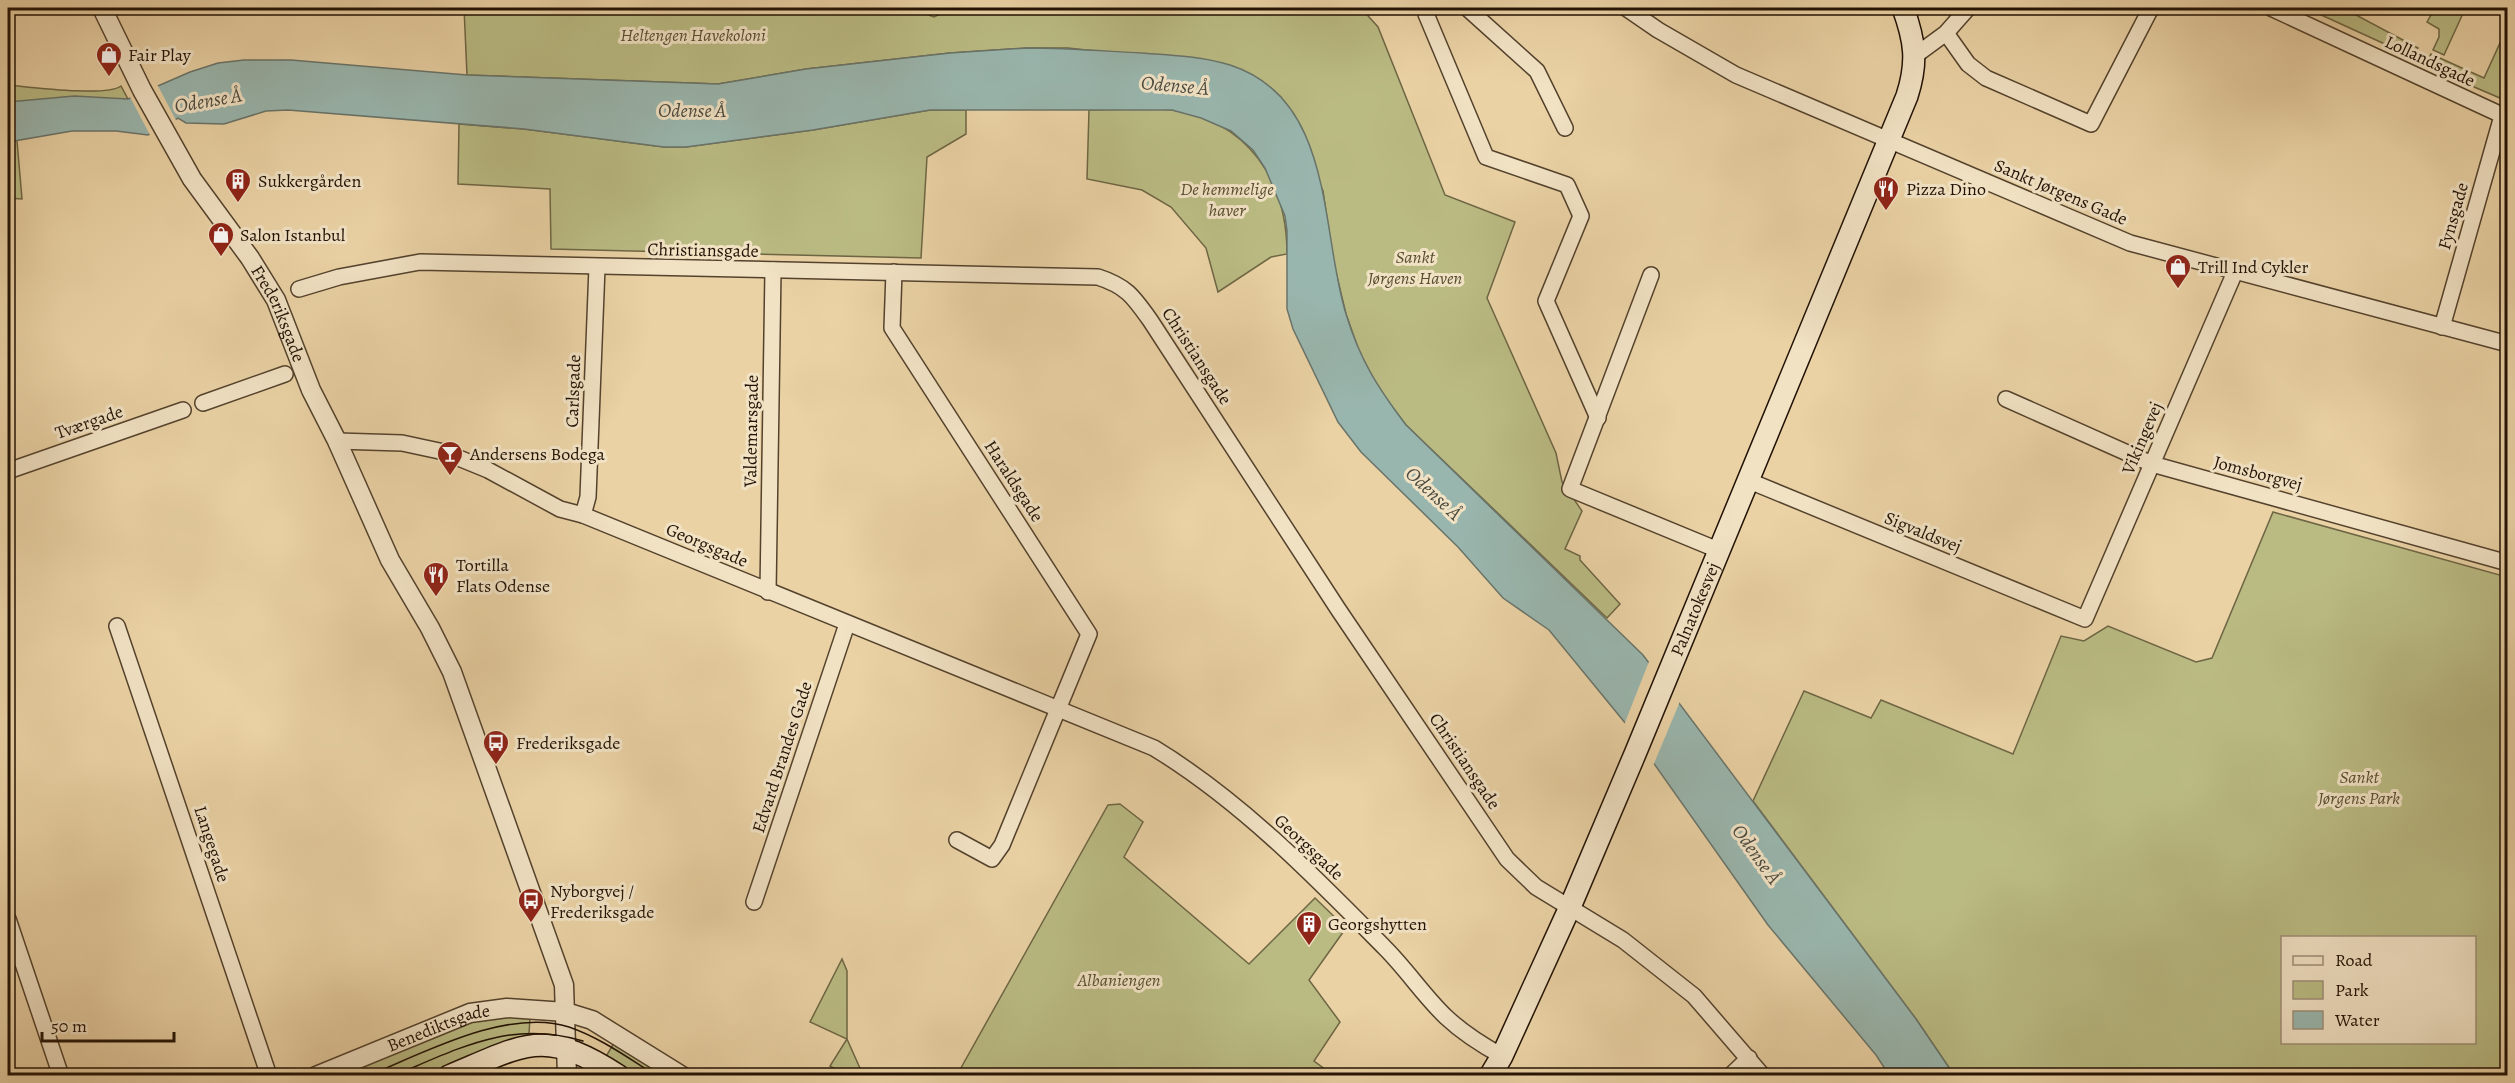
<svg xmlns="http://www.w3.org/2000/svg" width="2515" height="1083" viewBox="0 0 2515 1083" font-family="Alegreya,serif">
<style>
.green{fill:#babb83;stroke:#6e6644;stroke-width:1.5;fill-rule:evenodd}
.water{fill:#99b6ae;stroke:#69746a;stroke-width:1.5}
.pier{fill:#ead2a5}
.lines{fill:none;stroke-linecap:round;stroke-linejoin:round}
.minor-casing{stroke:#54422d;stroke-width:18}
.tertiary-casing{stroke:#54422d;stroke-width:21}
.secondary-casing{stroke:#221205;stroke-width:24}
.minor{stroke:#f1e2c4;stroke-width:15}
.tertiary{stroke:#f1e2c4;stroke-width:18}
.secondary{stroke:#f1e2c4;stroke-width:21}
.tram{stroke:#221205;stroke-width:1.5}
.labels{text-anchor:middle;stroke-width:6;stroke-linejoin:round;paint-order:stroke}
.park-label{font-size:18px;font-style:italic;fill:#574d31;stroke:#f1e2c4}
.poi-label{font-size:18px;fill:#221205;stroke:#f1e2c4;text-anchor:start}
.street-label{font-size:18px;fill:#221205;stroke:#f1e2c4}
.water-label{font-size:20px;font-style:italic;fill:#4c4b40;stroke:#f1e2c4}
</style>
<rect width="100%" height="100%" fill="#ead2a5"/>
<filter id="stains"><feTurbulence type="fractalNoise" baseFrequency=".00333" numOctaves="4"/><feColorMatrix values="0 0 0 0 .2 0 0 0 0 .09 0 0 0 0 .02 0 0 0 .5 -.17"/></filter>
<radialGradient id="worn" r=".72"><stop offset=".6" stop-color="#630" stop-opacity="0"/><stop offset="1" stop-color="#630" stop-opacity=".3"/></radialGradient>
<g class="green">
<path d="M 464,8 L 909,8 L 934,17 L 949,10 L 950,8 L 1361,8 L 1378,27 L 1445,195 L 1515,222 L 1487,298 L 1556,453 L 1562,482 L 1582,511 L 1565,549 L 1580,556 L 1580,560 L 1620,604 L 1607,618 L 1406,425 L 1375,384 L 1359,351 L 1346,314 L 1333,260 L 1323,191 L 1281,97 L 1257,78 L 1232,66 L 1068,48 L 1027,48 L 950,53 L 806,69 L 718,84 L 467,75 Z"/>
<path d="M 2306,8 L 2343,8 L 2418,48 L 2411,56 Z"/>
<path d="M 2435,8 L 2465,9 L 2444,55 L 2433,50 L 2439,37 L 2439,29 L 2427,22 Z"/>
<path d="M 2507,41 L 2507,101 L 2425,66 L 2431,54 L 2484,78 L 2500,43 L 2505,45 Z"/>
<path d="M 8,85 C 30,87 106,97 121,86 L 128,99 L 8,102 Z"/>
<path d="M 930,110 L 966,110 L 966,134 L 927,157 L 921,258 L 551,249 L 550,189 L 458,184 L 459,124 L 524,129 L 664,147 L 686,147 L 813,130 Z"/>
<path d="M 1089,110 C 1116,110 1145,107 1172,110 C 1248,121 1287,180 1287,254 L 1271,257 L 1218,292 L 1206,248 L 1171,207 L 1142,190 L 1087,179 Z"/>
<path d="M 17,141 L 22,199 L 8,198 L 8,142 Z"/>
<path d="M 2273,512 L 2507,577 L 2507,1075 L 1954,1075 L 1916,1019 L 1753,801 L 1804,691 L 1871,718 L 1881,700 L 2013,754 L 2061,636 L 2084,641 L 2108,626 L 2196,662 L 2212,658 ZM 2282,938 L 2474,938 L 2474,1042 L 2282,1042 Z"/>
<path d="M 1120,804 L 1143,822 L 1124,857 L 1249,964 L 1315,898 L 1346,928 L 1309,980 L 1340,1022 L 1314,1061 L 1333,1075 L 957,1075 L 1108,805 Z"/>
<path d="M 842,959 L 847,971 L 847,1039 L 863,1075 L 844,1075 L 830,1066 L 847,1039 L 810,1022 Z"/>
<path d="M 497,1017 L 530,1017 L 529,1034 L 426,1075 L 329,1076 L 470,1021 Z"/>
<path d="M 615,1041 L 671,1075 L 629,1075 L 604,1060 Z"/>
</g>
<path class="water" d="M 1027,48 C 1065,48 1103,51 1141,53 C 1171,55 1201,56 1230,65 C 1335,99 1320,230 1346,314 C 1360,360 1378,388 1406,425 L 1643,655 L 1916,1019 L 1954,1075 L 1889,1075 L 1876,1055 L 1768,925 L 1626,724 L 1549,630 L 1503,598 L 1458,547 L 1361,452 L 1338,422 L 1293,329 L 1287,309 L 1287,231 L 1285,216 L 1265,168 L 1253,150 L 1231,131 L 1201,118 L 1172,110 L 930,110 L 813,130 L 686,147 L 664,147 L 524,129 L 288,110 L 266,111 L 224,124 L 186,123 L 178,118 L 148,135 L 116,131 L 72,131 L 8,142 L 8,102 L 74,96 L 128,99 L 190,72 L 218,63 L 244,60 L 291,60 L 467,75 L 718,84 L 806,69 L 950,53 Z"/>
<g class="pier">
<path d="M 157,84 L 177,122 L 151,137 L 130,97 Z"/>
<path d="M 1650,659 L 1681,699 L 1653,766 L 1624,725 Z"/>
</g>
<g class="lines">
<defs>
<g id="minor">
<path d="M 1431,8 L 1426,14 L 1486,157 L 1567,185 L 1581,216 L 1546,301 L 1598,418"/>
<path d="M 1467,8 L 1537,71 L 1565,128"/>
<path d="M 1626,8 L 1658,30 L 1736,75 L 2130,243 L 2508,344"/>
<path d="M 2271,8 L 2508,118"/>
<path d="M 1946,33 L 1968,64 L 1986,78 L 2091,124 L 2151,8"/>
<path d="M 1916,55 L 1946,33 L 1968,8"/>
<path d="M 894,272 L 892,328 L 1089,634 L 1002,845 L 992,859 L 957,840"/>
<path d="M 1651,275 L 1570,489 L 1718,550"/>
<path d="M 299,289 L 339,277 L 420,262 L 1098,277 C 1126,286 1133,296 1150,320 L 1338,609 L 1507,859 L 1536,887 L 1623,940 L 1694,996 L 1763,1076"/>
<path d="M 2442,327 L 2502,116"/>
<path d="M 2006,399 L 2152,464 L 2508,563"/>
<path d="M 203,403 L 285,374"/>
<path d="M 337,441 L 402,443 L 444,452 L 488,470 L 560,509 L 583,515 L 1154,748 C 1241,801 1314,876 1385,948 C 1407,970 1424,996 1446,1017 C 1463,1033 1482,1045 1502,1056"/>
<path d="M 8,471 L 183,410"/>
<path d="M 1747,480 L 2085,619 L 2235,272"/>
<path d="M 583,515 L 588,497 L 597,267"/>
<path d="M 768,592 L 773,270"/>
<path d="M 117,626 L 269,1076"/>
<path d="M 754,902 L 847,624"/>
<path d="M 8,919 L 61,1076"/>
<path d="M 1730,1076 L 1749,1058"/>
</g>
<g id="tertiary">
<path id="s1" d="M 102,8 L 142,90 L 192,179 L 250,258 L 276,300 L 311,390 L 337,441 L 390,560 L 430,628 L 452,672 L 564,985 L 567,1076"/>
<path id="s2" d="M 316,1076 L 470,1013 L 507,1008 L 566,1012 L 592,1020 L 682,1076"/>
</g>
<g id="secondary">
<path d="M 449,1076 C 526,1044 543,1027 619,1076"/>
<path id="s3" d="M 1490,1076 L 1502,1056 L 1570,907 L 1635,754 L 1907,96 C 1918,62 1915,41 1903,8"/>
</g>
</defs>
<use href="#minor" class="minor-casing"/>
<use href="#tertiary" class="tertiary-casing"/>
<use href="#secondary" class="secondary-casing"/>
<use href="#minor" class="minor"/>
<use href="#tertiary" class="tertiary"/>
<use href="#secondary" class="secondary"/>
<g class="tram">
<path d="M 368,1076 C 423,1053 509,1007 569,1027 C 601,1038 628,1058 657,1076"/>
<path d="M 393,1076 C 458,1049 510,1019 583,1041"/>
</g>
</g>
<defs>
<symbol id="shop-pin" viewBox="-11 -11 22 30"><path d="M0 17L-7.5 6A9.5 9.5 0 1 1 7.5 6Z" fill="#8f2418" stroke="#f1e2c4"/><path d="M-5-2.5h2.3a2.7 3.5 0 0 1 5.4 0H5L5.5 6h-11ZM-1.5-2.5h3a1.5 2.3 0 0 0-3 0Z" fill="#fff"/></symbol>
<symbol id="building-pin" viewBox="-11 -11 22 30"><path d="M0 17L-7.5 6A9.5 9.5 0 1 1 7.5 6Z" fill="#8f2418" stroke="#f1e2c4"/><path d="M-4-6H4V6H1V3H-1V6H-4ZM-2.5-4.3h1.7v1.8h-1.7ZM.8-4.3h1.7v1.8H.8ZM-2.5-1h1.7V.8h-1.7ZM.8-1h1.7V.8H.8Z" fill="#fff"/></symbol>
<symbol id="restaurant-pin" viewBox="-11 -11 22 30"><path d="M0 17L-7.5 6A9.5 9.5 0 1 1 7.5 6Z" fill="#8f2418" stroke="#f1e2c4"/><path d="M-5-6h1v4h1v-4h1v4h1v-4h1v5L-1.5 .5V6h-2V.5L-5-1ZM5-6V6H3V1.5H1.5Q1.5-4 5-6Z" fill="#fff"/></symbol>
<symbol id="bar-pin" viewBox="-11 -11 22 30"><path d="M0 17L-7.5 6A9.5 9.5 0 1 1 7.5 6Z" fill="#8f2418" stroke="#f1e2c4"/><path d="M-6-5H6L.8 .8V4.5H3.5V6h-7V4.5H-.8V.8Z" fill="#fff"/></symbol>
<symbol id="bus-pin" viewBox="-11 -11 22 30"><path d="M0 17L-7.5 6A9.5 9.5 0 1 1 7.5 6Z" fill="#8f2418" stroke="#f1e2c4"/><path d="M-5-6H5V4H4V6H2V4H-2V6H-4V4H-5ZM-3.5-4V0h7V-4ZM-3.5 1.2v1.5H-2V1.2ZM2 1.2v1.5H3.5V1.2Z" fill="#fff"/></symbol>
</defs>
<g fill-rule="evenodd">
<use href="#shop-pin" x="94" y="40" width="30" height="40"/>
<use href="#building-pin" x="223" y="166" width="30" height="40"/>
<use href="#restaurant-pin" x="1871" y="174" width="30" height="40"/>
<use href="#shop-pin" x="206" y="220" width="30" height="40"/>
<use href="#shop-pin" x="2163" y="252" width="30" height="40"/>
<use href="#bar-pin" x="435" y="439" width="30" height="40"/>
<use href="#restaurant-pin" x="421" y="560" width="30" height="40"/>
<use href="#bus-pin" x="481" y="728" width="30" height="40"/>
<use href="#bus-pin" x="516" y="886" width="30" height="40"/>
<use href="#building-pin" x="1294" y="909" width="30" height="40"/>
</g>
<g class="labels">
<g class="park-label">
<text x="693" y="41">Heltengen Havekoloni</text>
<text x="1227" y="195">De hemmelige<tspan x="1227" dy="21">haver</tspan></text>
<text x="1415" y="263">Sankt<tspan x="1415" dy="21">Jørgens Haven</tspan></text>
<text x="2359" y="783">Sankt<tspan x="2359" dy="21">Jørgens Park</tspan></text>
<text x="1119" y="986">Albaniengen</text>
</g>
<g class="poi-label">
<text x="128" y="61">Fair Play</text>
<text x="258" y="187">Sukkergården</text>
<text x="1906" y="195">Pizza Dino</text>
<text x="240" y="241">Salon Istanbul</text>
<text x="2198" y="273">Trill Ind Cykler</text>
<text x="470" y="460">Andersens Bodega</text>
<text x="456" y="571">Tortilla<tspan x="456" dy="21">Flats Odense</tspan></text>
<text x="516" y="749">Frederiksgade</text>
<text x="550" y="897">Nyborgvej /<tspan x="550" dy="21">Frederiksgade</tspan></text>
<text x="1328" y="930">Georgshytten</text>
</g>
<g class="street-label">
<text transform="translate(2430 61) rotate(25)" y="6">Lollandsgade</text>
<text transform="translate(2061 192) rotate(23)" y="6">Sankt Jørgens Gade</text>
<text transform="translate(2453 216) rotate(-74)" y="6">Fynsgade</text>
<text transform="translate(703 250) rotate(1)" y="6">Christiansgade</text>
<text dy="6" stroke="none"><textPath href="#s1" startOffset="354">Frederiksgade</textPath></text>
<text transform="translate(1197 356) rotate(57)" y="6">Christiansgade</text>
<text transform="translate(573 391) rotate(-88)" y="6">Carlsgade</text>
<text transform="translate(89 422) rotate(-19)" y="6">Tværgade</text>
<text transform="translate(751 431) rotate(-89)" y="6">Valdemarsgade</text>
<text transform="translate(2142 438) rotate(-67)" y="6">Vikingevej</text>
<text transform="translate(2258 473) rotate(15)" y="6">Jomsborgvej</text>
<text transform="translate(1014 481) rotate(57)" y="6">Haraldsgade</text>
<text transform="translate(1923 532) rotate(22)" y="6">Sigvaldsvej</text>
<text transform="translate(707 545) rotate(23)" y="6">Georgsgade</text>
<text dy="6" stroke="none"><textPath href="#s3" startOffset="510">Palnatokesvej</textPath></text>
<text transform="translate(782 757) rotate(-72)" y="6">Edvard Brandes Gade</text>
<text transform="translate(1465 761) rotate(56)" y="6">Christiansgade</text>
<text transform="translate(212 844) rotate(72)" y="6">Langegade</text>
<text transform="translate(1309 847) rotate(43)" y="6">Georgsgade</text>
<text dy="6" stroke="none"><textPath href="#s2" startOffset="132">Benediktsgade</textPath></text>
</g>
<g class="water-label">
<text transform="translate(1175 85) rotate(5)" y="7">Odense Å</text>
<text transform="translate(208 100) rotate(-10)" y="7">Odense Å</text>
<text x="692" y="117">Odense Å</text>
<text transform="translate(1434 493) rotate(43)" y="7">Odense Å</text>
<text transform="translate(1757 854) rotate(54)" y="7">Odense Å</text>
</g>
</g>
<rect width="2515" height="1083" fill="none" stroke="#ead2a5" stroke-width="30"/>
<rect x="9" y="9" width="2497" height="1065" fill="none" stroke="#221205" stroke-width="3"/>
<rect x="15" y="15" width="2485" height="1053" fill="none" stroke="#221205" stroke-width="1.5"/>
<rect x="2281" y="936" width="195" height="108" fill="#f1e2c4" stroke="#9e8f78" stroke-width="1.5"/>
<rect x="2293" y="956" width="30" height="9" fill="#f1e2c4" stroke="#9e8f78" stroke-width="1.5"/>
<text x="2335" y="966" font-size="18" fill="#221205">Road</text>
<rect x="2293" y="981" width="30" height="18" fill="#babb83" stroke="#9e8f78" stroke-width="1.5"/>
<text x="2335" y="996" font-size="18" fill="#221205">Park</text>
<rect x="2293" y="1011" width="30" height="18" fill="#99b6ae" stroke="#9e8f78" stroke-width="1.5"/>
<text x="2335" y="1026" font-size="18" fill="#221205">Water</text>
<path d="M42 1032v9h132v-9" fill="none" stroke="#221205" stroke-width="3"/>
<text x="51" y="1032" font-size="18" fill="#221205" stroke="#f1e2c4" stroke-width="4.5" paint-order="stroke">50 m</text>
<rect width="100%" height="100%" filter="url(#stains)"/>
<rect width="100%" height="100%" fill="url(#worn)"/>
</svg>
